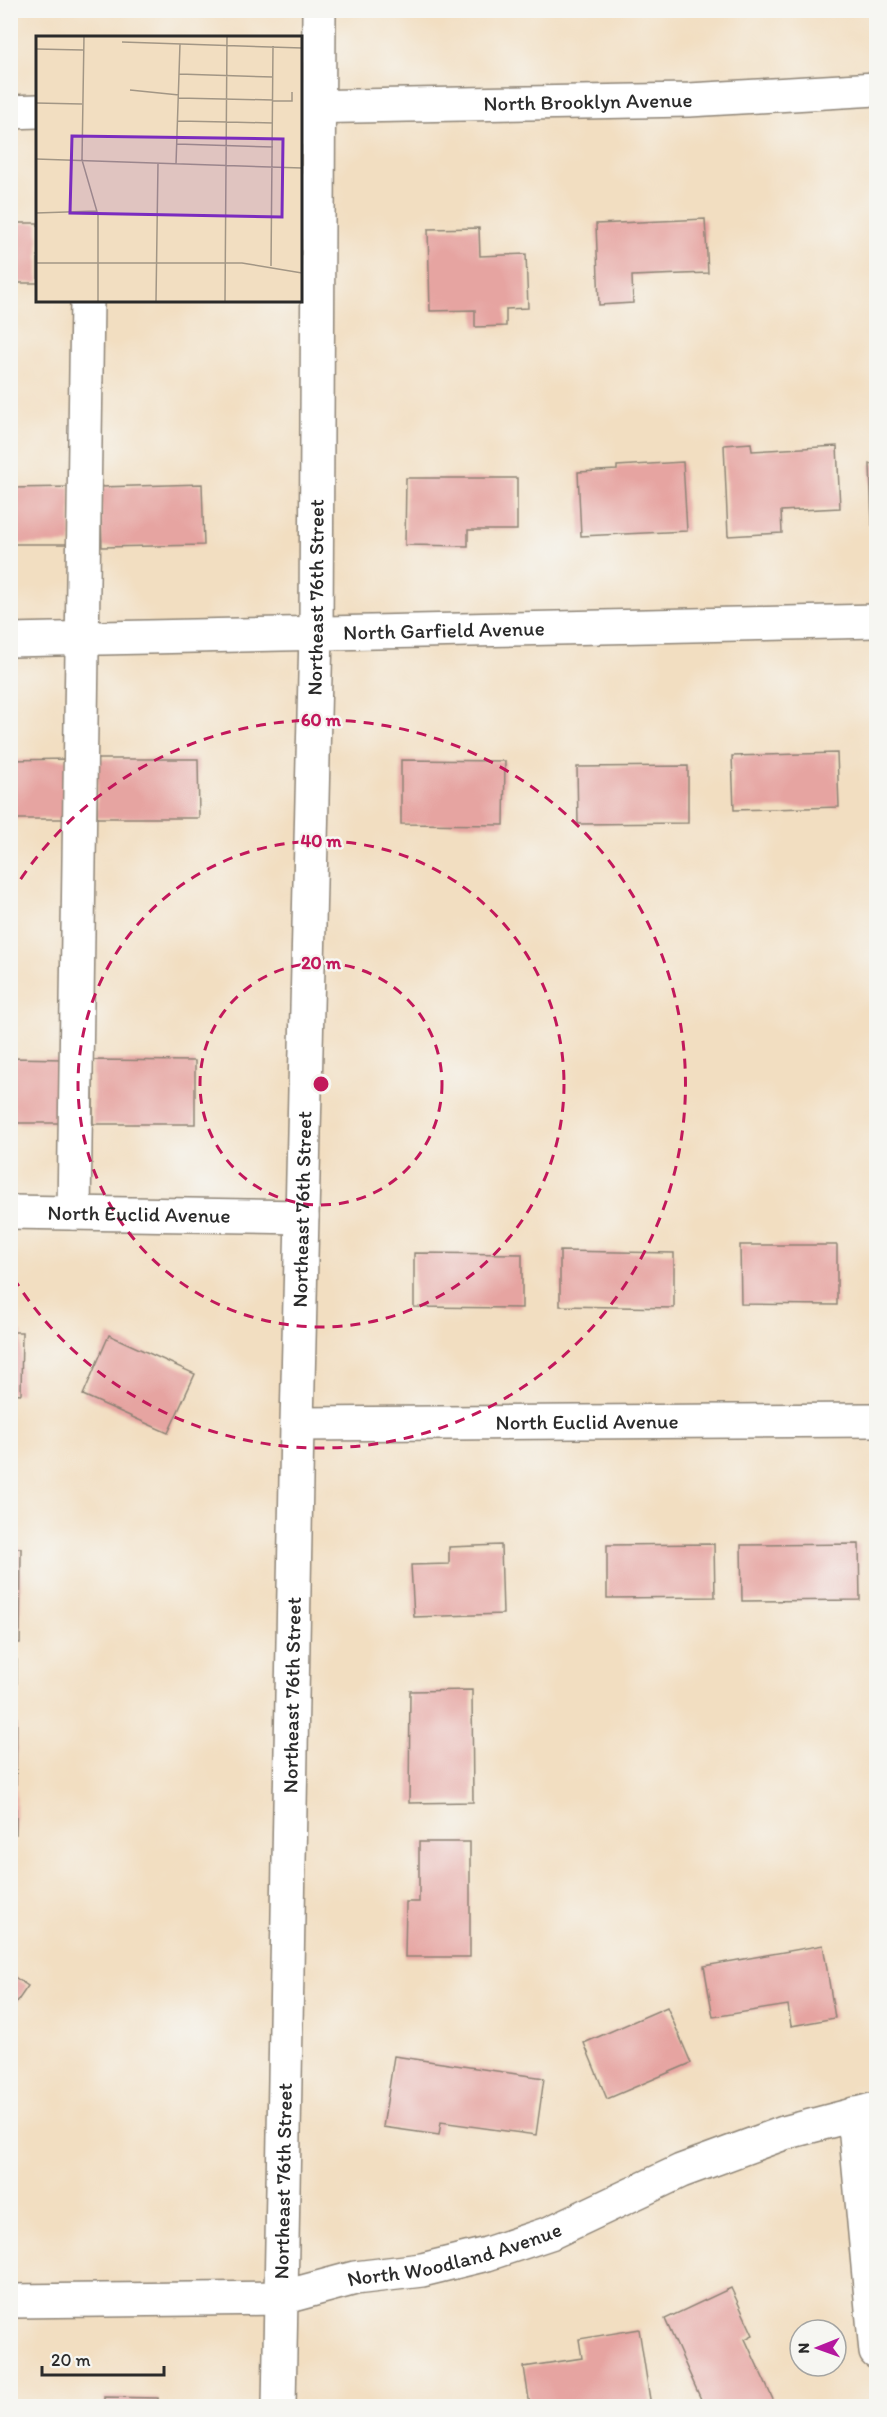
<svg xmlns="http://www.w3.org/2000/svg" width="887" height="2417" viewBox="0 0 887 2417" font-family="Itim,sans-serif">
<style>
.building{fill:#e6a4a1}
.lines{fill:none;stroke-linecap:round;stroke-linejoin:round}
.minor-casing{stroke:#8e8476;stroke-width:36}
.minor{stroke:#fff;stroke-width:33}
.ring{fill:none;stroke:#c2185b;stroke-width:3;stroke-dasharray:10 8}
.labels{text-anchor:middle;stroke-width:5;stroke-linejoin:round;paint-order:stroke}
.street-label{font-size:21px;fill:#2b2b2b;stroke:#f6f6f2}
.inset-road{fill:none;stroke:#a29685;stroke-width:1.5}
.view{fill:#7b2cbf;fill-opacity:0.15;stroke:#7b2cbf;stroke-width:3}
.inset-edge{fill:none;stroke:#2b2b2b;stroke-width:3}
.centre{fill:#c2185b;stroke:#f6f6f2;stroke-width:3}
.ring-label{font-size:18px;text-anchor:middle;font-weight:bold;fill:#c2185b;stroke:#f6f6f2;stroke-width:5;stroke-linejoin:round;paint-order:stroke}
</style>
<rect width="100%" height="100%" fill="#f6f6f2"/>
<filter id="ink" filterUnits="userSpaceOnUse"><feTurbulence type="fractalNoise" baseFrequency=".0167" numOctaves="2"/><feDisplacementMap in="SourceGraphic" scale="12" xChannelSelector="R" yChannelSelector="G"/><feConvolveMatrix kernelMatrix="1 2 1 2 8 2 1 2 1" color-interpolation-filters="sRGB"/></filter>
<filter id="wash" filterUnits="userSpaceOnUse"><feTurbulence type="fractalNoise" baseFrequency=".008" numOctaves="4" result="noise"/><feDisplacementMap in="SourceGraphic" scale="24" xChannelSelector="R" yChannelSelector="G"/><feGaussianBlur stdDeviation="1.35" result="paint"/><feColorMatrix in="noise" values="0 0 0 0 0 0 0 0 0 0 0 0 0 0 0 0 0 1.4 0 .05"/><feComposite in="paint" operator="in"/></filter>
<g filter="url(#wash)">
<rect width="100%" height="100%" fill="#f2dec1"/>
<g id="blocks">
<g class="building">
<path d="M 705,219 L 708,273 L 632,276 L 633,303 L 599,305 L 596,224 Z"/>
<rect x="10" y="223" width="28" height="60"/>
<path d="M 479,228 L 480,256 L 526,254 L 528,308 L 506,309 L 506,326 L 475,327 L 475,310 L 430,311 L 428,229 Z"/>
<path d="M 751,443 L 752,451 L 837,446 L 840,508 L 781,511 L 782,533 L 728,536 L 724,445 Z"/>
<path d="M 683,462 L 687,531 L 581,536 L 578,472 L 617,470 L 617,466 Z"/>
<path d="M 870,464 L 876,464 L 876,524 L 872,525 Z"/>
<path d="M 406,478 L 517,478 L 517,530 L 468,530 L 468,546 L 405,545 Z"/>
<path d="M 202,484 L 204,545 L 102,547 L 100,487 Z"/>
<path d="M 70,487 L 71,544 L 10,544 L 10,488 Z"/>
<path d="M 837,753 L 839,807 L 734,810 L 732,756 Z"/>
<path d="M 67,759 L 67,819 L 10,819 L 10,760 Z"/>
<path d="M 97,759 L 198,759 L 199,818 L 97,818 Z"/>
<path d="M 401,760 L 505,761 L 504,825 L 401,824 Z"/>
<path d="M 688,766 L 688,823 L 578,824 L 577,767 Z"/>
<path d="M 10,1058 L 63,1059 L 62,1123 L 10,1123 Z"/>
<path d="M 93,1060 L 195,1061 L 195,1124 L 93,1124 Z"/>
<path d="M 740,1245 L 837,1245 L 837,1305 L 741,1304 Z"/>
<path d="M 560,1251 L 674,1253 L 674,1308 L 560,1306 Z"/>
<path d="M 414,1253 L 522,1254 L 522,1308 L 414,1307 Z"/>
<path d="M 10,1332 L 22,1332 L 21,1394 L 10,1393 Z"/>
<path d="M 109,1335 L 195,1374 L 168,1433 L 83,1395 Z"/>
<path d="M 714,1544 L 715,1597 L 607,1598 L 607,1545 Z"/>
<path d="M 859,1544 L 860,1600 L 742,1601 L 741,1545 Z"/>
<path d="M 501,1545 L 503,1614 L 414,1617 L 411,1565 L 449,1564 L 449,1547 Z"/>
<path d="M 10,1548 L 21,1548 L 20,1643 L 10,1643 Z"/>
<path d="M 10,1660 L 17,1660 L 16,1834 L 10,1834 Z"/>
<path d="M 472,1690 L 473,1802 L 409,1803 L 410,1691 Z"/>
<path d="M 419,1842 L 470,1842 L 470,1957 L 405,1957 L 406,1902 L 419,1902 Z"/>
<path d="M 823,1945 L 835,2018 L 791,2026 L 788,2005 L 713,2017 L 704,1966 Z"/>
<path d="M 10,1974 L 28,1986 L 10,2012 Z"/>
<path d="M 667,2007 L 691,2063 L 607,2099 L 584,2043 Z"/>
<path d="M 394,2056 L 544,2078 L 536,2135 L 441,2122 L 439,2135 L 383,2127 Z"/>
<path d="M 731,2288 L 753,2335 L 745,2339 L 776,2406 L 704,2406 L 665,2319 Z"/>
<path d="M 639,2329 L 651,2406 L 530,2406 L 524,2367 L 582,2358 L 579,2339 Z"/>
<path d="M 104,2397 L 158,2398 L 158,2406 L 104,2406 Z"/>
</g>
</g>
</g>
<g filter="url(#ink)">
<use href="#blocks" fill-opacity="0" stroke="#8e8476" stroke-width="1.5"/>
<g class="lines">
<defs>
<g id="minor">
<path id="s1" d="M 300,107 L 689,100 L 876,89"/>
<path d="M 10,112 L 38,111"/>
<path id="s2" d="M 10,640 L 876,621"/>
<path id="s3" d="M 10,1212 L 302,1217"/>
<path d="M 74,1213 L 87,300"/>
<path id="s4" d="M 297,1424 L 876,1420"/>
<path d="M 854,2114 L 876,2352"/>
<path id="s5" d="M 10,2301 L 281,2298 L 355,2278 L 422,2270 L 487,2254 L 550,2233 L 681,2171 L 784,2133 L 876,2109"/>
<path id="s6" d="M 279,2406 L 297,1424 L 316,633 L 319,10"/>
</g>
</defs>
<use href="#minor" class="minor-casing"/>
<use href="#minor" class="minor"/>
</g>
</g>
<g class="ring">
<circle cx="321" cy="1084" r="121"/>
<circle cx="321" cy="1084" r="243"/>
<path d="M11 894A364 364 0 1 1 11 1274"/>
</g>
<g class="labels">
<g class="street-label">
<text dy="7" stroke="none"><textPath href="#s1" startOffset="288">North Brooklyn Avenue</textPath></text>
<text dy="7" stroke="none"><textPath href="#s6" startOffset="1809">Northeast 76th Street</textPath></text>
<text dy="7" stroke="none"><textPath href="#s2" startOffset="434">North Garfield Avenue</textPath></text>
<text dy="7" stroke="none"><textPath href="#s6" startOffset="1197">Northeast 76th Street</textPath></text>
<text dy="7" stroke="none"><textPath href="#s3" startOffset="129">North Euclid Avenue</textPath></text>
<text dy="7" stroke="none"><textPath href="#s4" startOffset="290">North Euclid Avenue</textPath></text>
<text dy="7" stroke="none"><textPath href="#s6" startOffset="711">Northeast 76th Street</textPath></text>
<text dy="7" stroke="none"><textPath href="#s6" startOffset="225">Northeast 76th Street</textPath></text>
<text dy="7" stroke="none"><textPath href="#s5" startOffset="450">North Woodland Avenue</textPath></text>
</g>
</g>
<g transform="translate(36 36)">
<rect width="266" height="266" fill="#f2dec1"/>
<path class="inset-road" d="M 48,0 L 46,124 L 62,179 L 62,265M 86,6 L 266,12M 0,13 L 47,14M 143,38 L 237,41M 94,54 L 143,59M 142,62 L 237,64M 237,65 L 256,65 L 256,56M 0,67 L 46,68M 142,85 L 191,86M 191,86 L 237,87M 141,108 L 237,111M 0,123 L 266,132M 140,128 L 144,8M 0,177 L 61,175M 0,227 L 206,227 L 266,237M 235,230 L 237,10M 120,265 L 122,127M 189,265 L 191,0"/>
<path class="view" d="M 36,100 L 247,103 L 246,181 L 34,177 Z"/>
<rect width="266" height="266" class="inset-edge"/>
</g>
<circle cx="321" cy="1084" r="9" class="centre"/>
<g class="ring-label">
<text x="321" y="726">60 m</text>
<text x="321" y="847">40 m</text>
<text x="321" y="969">20 m</text>
</g>
<rect width="887" height="2417" fill="none" stroke="#f6f6f2" stroke-width="36"/>
<g transform="translate(818 2348) rotate(269)"><circle r="28" fill="#f6f6f2" stroke="#a5a5a2" stroke-width="1.5"/>
<path d="M0-4.5L10 22L0 15L-10 22Z" fill="#b5179e"/>
<text y="-9" font-size="16" font-weight="bold" text-anchor="middle" fill="#2b2b2b">N</text>
</g>
<path d="M42 2366v9h122v-9" fill="none" stroke="#2b2b2b" stroke-width="3"/>
<text x="51" y="2366" font-size="18" fill="#2b2b2b" stroke="#f6f6f2" stroke-width="4.5" paint-order="stroke">20 m</text>
</svg>
